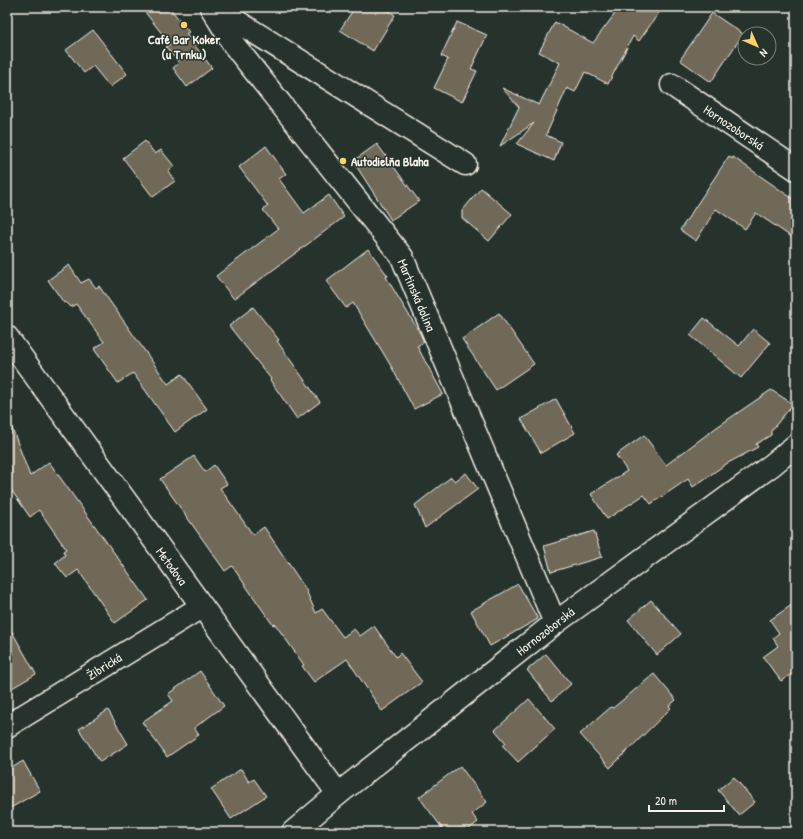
<svg xmlns="http://www.w3.org/2000/svg" width="803" height="839" viewBox="0 0 803 839" font-family="'Patrick Hand',sans-serif">
<style>
.building{fill:#716959;stroke:#f4f1e8}
.lines{fill:none;stroke-linecap:round;stroke-linejoin:round}
.minor-casing{stroke:#f4f1e8;stroke-width:25}
.tertiary-casing{stroke:#f4f1e8;stroke-width:25}
.minor{stroke:#26332d;stroke-width:22}
.tertiary{stroke:#26332d;stroke-width:22}
.poi-dot{fill:#ffd166;stroke:#26332d;stroke-width:1.5}
.labels{text-anchor:middle;stroke-width:3;stroke-linejoin:round;paint-order:stroke}
.poi-label{font-size:13px;font-weight:bold;fill:#f4f1e8;stroke:#26332d}
.street-label{font-size:13px;fill:#f4f1e8;stroke:#26332d}
</style>
<rect width="100%" height="100%" fill="#26332d"/>
<filter id="ink" filterUnits="userSpaceOnUse"><feTurbulence type="fractalNoise" baseFrequency=".025" numOctaves="2"/><feDisplacementMap in="SourceGraphic" scale="8" xChannelSelector="R" yChannelSelector="G"/><feConvolveMatrix kernelMatrix="1 2 1 2 8 2 1 2 1" color-interpolation-filters="sRGB"/></filter>
<g filter="url(#ink)">
<g class="building">
<path d="M 141,7 L 169,7 L 189,32 L 186,34 L 212,68 L 187,87 L 173,68 L 179,63 L 166,47 L 170,44 Z"/>
<path d="M 355,7 L 383,7 L 395,15 L 373,51 L 340,30 Z"/>
<path d="M 620,7 L 663,7 L 639,41 L 633,36 L 608,84 L 585,72 L 575,92 L 567,88 L 546,135 L 561,142 L 554,161 L 517,144 L 534,123 L 500,146 L 519,107 L 502,88 L 539,105 L 560,63 L 539,52 L 555,22 L 593,43 Z"/>
<path d="M 712,13 L 743,34 L 711,82 L 680,60 Z"/>
<path d="M 457,22 L 487,35 L 471,69 L 477,71 L 462,102 L 434,88 L 448,59 L 441,56 Z"/>
<path d="M 93,30 L 127,74 L 110,87 L 93,66 L 84,73 L 66,50 Z"/>
<path d="M 145,141 L 155,154 L 161,150 L 174,166 L 168,171 L 175,181 L 153,197 L 123,158 Z"/>
<path d="M 377,144 L 419,201 L 391,220 L 353,161 Z"/>
<path d="M 266,146 L 286,174 L 279,179 L 304,213 L 329,195 L 344,217 L 234,299 L 216,276 L 278,229 L 263,210 L 268,206 L 239,167 Z"/>
<path d="M 729,156 L 732,159 L 733,157 L 796,201 L 796,240 L 756,213 L 745,229 L 716,209 L 696,241 L 680,230 Z"/>
<path d="M 481,188 L 512,214 L 489,241 L 462,218 L 462,211 Z"/>
<path d="M 368,249 L 388,276 L 386,277 L 420,333 L 424,342 L 417,346 L 443,394 L 414,409 L 391,366 L 353,303 L 346,308 L 326,281 Z"/>
<path d="M 69,265 L 81,283 L 89,279 L 96,288 L 99,286 L 168,384 L 182,374 L 207,409 L 175,432 L 133,373 L 118,383 L 94,349 L 104,342 L 76,304 L 71,307 L 66,302 L 64,303 L 48,280 Z"/>
<path d="M 253,307 L 279,340 L 277,341 L 320,402 L 297,419 L 270,380 L 271,379 L 229,326 Z"/>
<path d="M 499,313 L 534,364 L 496,390 L 462,339 Z"/>
<path d="M 704,318 L 739,346 L 753,329 L 770,343 L 741,378 L 690,335 Z"/>
<path d="M 771,390 L 793,404 L 771,431 L 771,435 L 756,444 L 758,447 L 726,464 L 693,487 L 688,479 L 651,504 L 644,495 L 607,519 L 591,494 L 627,471 L 616,455 L 644,435 L 666,465 L 717,427 Z"/>
<path d="M 556,399 L 575,433 L 541,453 L 521,419 Z"/>
<path d="M 9,420 L 30,476 L 49,462 L 148,600 L 115,623 L 78,570 L 67,578 L 55,563 L 65,555 L 63,551 L 66,549 L 39,510 L 30,517 L 7,484 L 7,421 Z"/>
<path d="M 194,456 L 205,472 L 214,465 L 227,484 L 220,488 L 253,535 L 264,527 L 305,588 L 316,613 L 322,609 L 343,637 L 354,629 L 360,636 L 374,626 L 396,657 L 400,653 L 422,682 L 382,711 L 347,659 L 314,682 L 302,666 L 304,665 L 275,624 L 273,625 L 232,566 L 225,571 L 160,479 Z"/>
<path d="M 466,473 L 478,489 L 425,528 L 415,505 L 451,477 L 455,481 Z"/>
<path d="M 594,531 L 602,557 L 551,572 L 544,546 Z"/>
<path d="M 518,584 L 538,619 L 490,646 L 471,611 Z"/>
<path d="M 651,600 L 681,634 L 657,655 L 628,620 Z"/>
<path d="M 796,602 L 796,671 L 781,681 L 763,657 L 778,646 L 773,638 L 779,633 L 770,620 Z"/>
<path d="M 7,623 L 36,674 L 7,691 Z"/>
<path d="M 546,654 L 571,684 L 552,701 L 527,670 Z"/>
<path d="M 200,671 L 224,706 L 194,728 L 199,735 L 167,757 L 142,722 L 173,701 L 168,694 Z"/>
<path d="M 654,674 L 676,700 L 669,706 L 671,708 L 610,768 L 580,734 L 611,707 L 613,708 Z"/>
<path d="M 529,699 L 555,729 L 518,762 L 503,746 L 506,743 L 495,730 Z"/>
<path d="M 108,710 L 128,744 L 100,762 L 79,729 Z"/>
<path d="M 23,761 L 40,791 L 7,810 L 7,771 Z"/>
<path d="M 460,766 L 487,802 L 472,814 L 478,822 L 465,832 L 445,832 L 419,797 Z"/>
<path d="M 241,769 L 249,782 L 254,779 L 266,796 L 231,819 L 211,789 Z"/>
<path d="M 734,777 L 755,802 L 739,815 L 718,790 Z"/>
</g>
<g class="lines">
<defs>
<g id="minor">
<path d="M 211,7 L 234,45 L 402,257 L 555,623"/>
<path d="M 214,7 L 465,164"/>
<path d="M 672,85 L 796,169"/>
<path d="M 7,726 L 201,607"/>
<path d="M 293,832 L 338,794"/>
</g>
<path id="tertiary" d="M 7,337 L 338,794 L 555,623 L 772,465 L 796,445"/>
</defs>
<use href="#minor" class="minor-casing"/>
<use href="#tertiary" class="tertiary-casing"/>
<use href="#minor" class="minor"/>
<use href="#tertiary" class="tertiary"/>
</g>
</g>
<g class="poi-dot">
<circle cx="184" cy="25" r="4"/>
<circle cx="343" cy="161" r="4"/>
</g>
<g class="labels">
<g class="poi-label">
<text x="184" y="44">Café Bar Koker<tspan x="184" dy="15">(u Trnku)</tspan></text>
<text x="351" y="166" text-anchor="start">Autodielňa Blaha</text>
</g>
<g class="street-label">
<text transform="translate(734 127) rotate(34)" y="5">Hornozoborská</text>
<text transform="translate(417 295) rotate(67)" y="5">Martinská dolina</text>
<text transform="translate(172 566) rotate(54)" y="5">Metodova</text>
<text transform="translate(545 631) rotate(-38)" y="5">Hornozoborská</text>
<text transform="translate(104 666) rotate(-32)" y="5">Žibrická</text>
</g>
</g>
<rect width="803" height="839" fill="none" stroke="#26332d" stroke-width="24"/>
<rect x="12" y="12" width="779" height="815" fill="none" stroke="#f4f1e8" stroke-width="1.5" filter="url(#ink)"/>
<g transform="translate(757 46) rotate(135)"><circle r="19" fill="#26332d" stroke="#787f78"/>
<path d="M0-3L7 15L0 10L-7 15Z" fill="#ffd166"/>
<text y="-6" font-size="11" font-weight="bold" text-anchor="middle" fill="#f4f1e8">N</text>
</g>
<path d="M649 805v6h75v-6" fill="none" stroke="#f4f1e8" stroke-width="2"/>
<text x="655" y="805" font-size="12" fill="#f4f1e8" stroke="#26332d" stroke-width="3" paint-order="stroke">20 m</text>
</svg>
